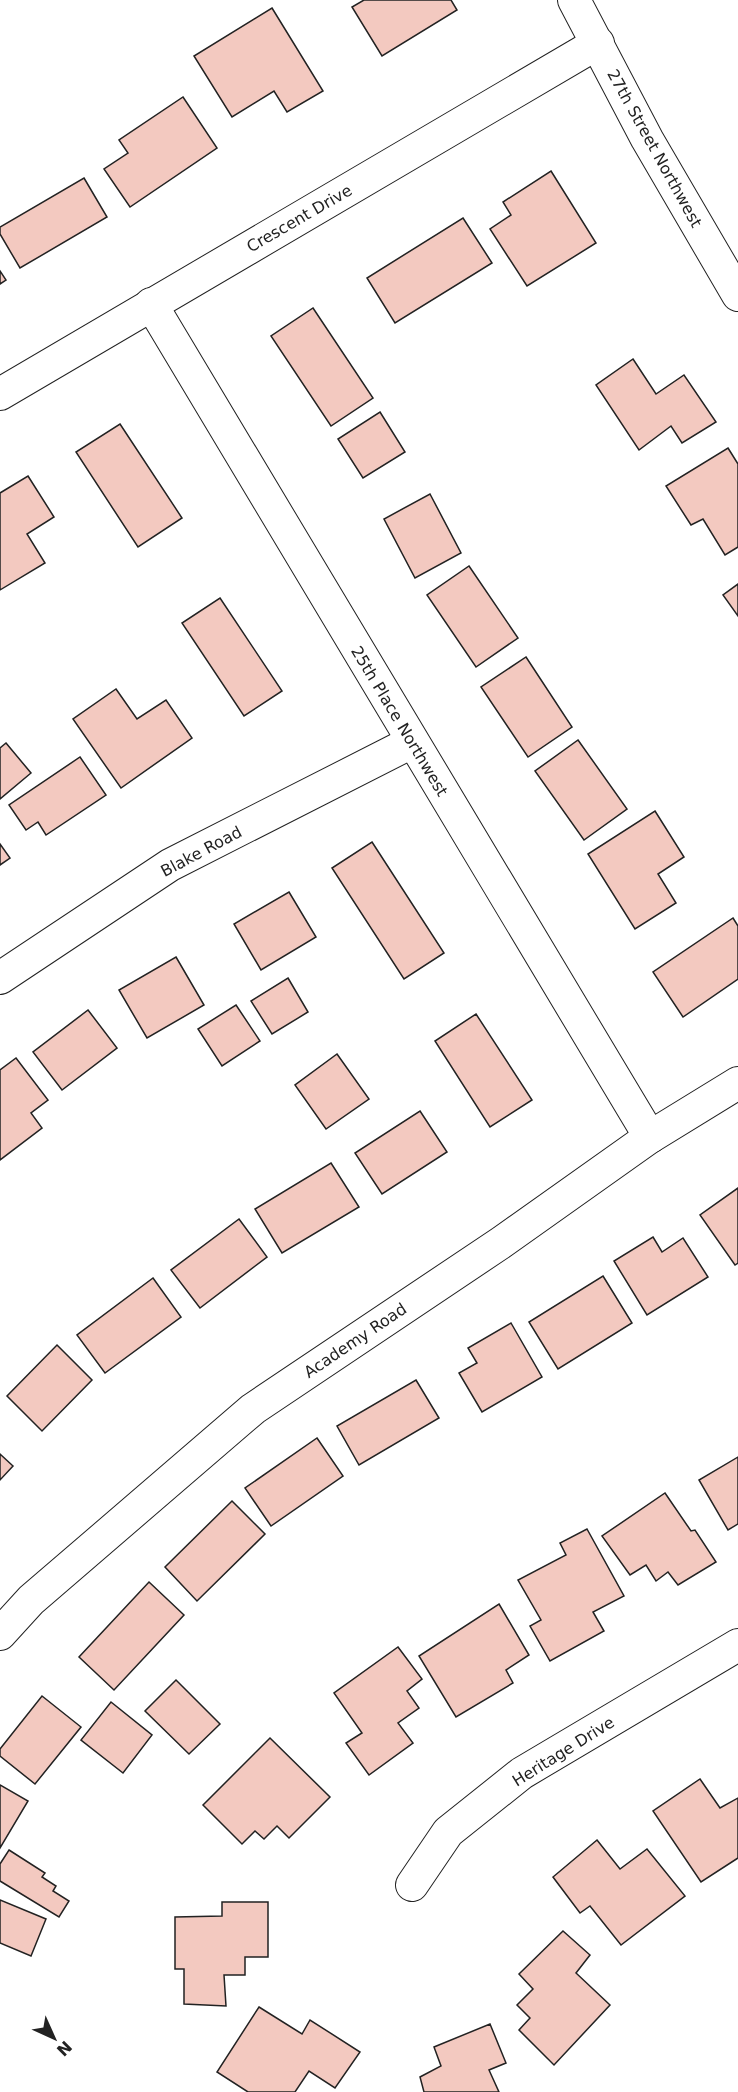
<svg xmlns="http://www.w3.org/2000/svg" width="738" height="2092" viewBox="0 0 738 2092" font-family="'DejaVu Sans',sans-serif">
<style>
.building{fill:#f3c9c0;stroke:#222;stroke-width:1.5}
.lines{fill:none;stroke-linecap:round;stroke-linejoin:round}
.minor-casing{stroke:#222;stroke-width:34}
.minor{stroke:#fff;stroke-width:32}
.labels{text-anchor:middle;stroke-width:4.5;stroke-linejoin:round;paint-order:stroke}
.street-label{font-size:16px;fill:#222;stroke:#fff}
</style>
<rect width="100%" height="100%" fill="#fff"/>
<g class="building">
<path d="M 364,0 L 451,0 L 457,10 L 382,56 L 352,7 Z"/>
<path d="M 272,8 L 323,91 L 287,112 L 274,91 L 232,117 L 194,56 Z"/>
<path d="M 183,97 L 217,148 L 130,207 L 104,169 L 128,153 L 119,140 Z"/>
<path d="M 551,171 L 596,243 L 527,286 L 490,229 L 511,215 L 503,202 Z"/>
<path d="M 84,178 L 107,217 L 20,268 L 0,234 L 0,227 Z"/>
<path d="M 463,218 L 492,263 L 395,323 L 367,278 Z"/>
<path d="M 0,271 L 6,280 L 0,284 Z"/>
<path d="M 313,308 L 373,398 L 331,426 L 271,336 Z"/>
<path d="M 633,359 L 656,394 L 684,375 L 716,422 L 682,443 L 671,426 L 639,450 L 596,385 Z"/>
<path d="M 380,412 L 405,452 L 363,478 L 338,439 Z"/>
<path d="M 120,424 L 182,518 L 138,547 L 76,452 Z"/>
<path d="M 728,448 L 738,464 L 738,547 L 725,555 L 703,519 L 691,525 L 666,486 Z"/>
<path d="M 28,476 L 54,517 L 27,534 L 45,563 L 0,590 L 0,493 Z"/>
<path d="M 430,494 L 461,553 L 415,578 L 384,519 Z"/>
<path d="M 469,566 L 518,638 L 476,667 L 427,595 Z"/>
<path d="M 738,584 L 738,616 L 723,595 Z"/>
<path d="M 220,598 L 282,691 L 244,716 L 182,623 Z"/>
<path d="M 526,657 L 572,727 L 528,757 L 481,687 Z"/>
<path d="M 116,689 L 137,719 L 166,700 L 192,738 L 121,788 L 73,719 Z"/>
<path d="M 578,740 L 627,809 L 584,840 L 535,771 Z"/>
<path d="M 6,743 L 31,773 L 0,799 L 0,748 Z"/>
<path d="M 80,757 L 106,795 L 46,835 L 38,822 L 26,830 L 9,805 Z"/>
<path d="M 655,811 L 684,857 L 658,874 L 676,903 L 635,929 L 588,854 Z"/>
<path d="M 372,842 L 444,953 L 404,979 L 332,868 Z"/>
<path d="M 0,844 L 10,858 L 0,865 Z"/>
<path d="M 289,892 L 316,937 L 261,970 L 234,924 Z"/>
<path d="M 733,918 L 738,926 L 738,979 L 683,1017 L 653,972 Z"/>
<path d="M 176,957 L 204,1005 L 147,1038 L 119,990 Z"/>
<path d="M 288,978 L 308,1012 L 272,1034 L 251,1001 Z"/>
<path d="M 236,1005 L 260,1041 L 222,1066 L 198,1029 Z"/>
<path d="M 88,1010 L 117,1048 L 62,1090 L 33,1052 Z"/>
<path d="M 476,1014 L 532,1100 L 490,1127 L 435,1041 Z"/>
<path d="M 337,1054 L 369,1099 L 326,1129 L 295,1085 Z"/>
<path d="M 16,1058 L 48,1100 L 31,1113 L 42,1128 L 0,1160 L 0,1070 Z"/>
<path d="M 420,1111 L 447,1152 L 382,1194 L 355,1153 Z"/>
<path d="M 331,1163 L 359,1207 L 282,1253 L 255,1209 Z"/>
<path d="M 738,1188 L 738,1263 L 735,1265 L 700,1215 Z"/>
<path d="M 239,1219 L 267,1257 L 200,1308 L 171,1270 Z"/>
<path d="M 653,1237 L 662,1252 L 683,1238 L 708,1277 L 647,1315 L 614,1261 Z"/>
<path d="M 603,1276 L 632,1323 L 558,1369 L 529,1322 Z"/>
<path d="M 153,1278 L 181,1317 L 105,1373 L 77,1335 Z"/>
<path d="M 511,1323 L 542,1377 L 482,1412 L 459,1373 L 477,1363 L 468,1348 Z"/>
<path d="M 57,1345 L 92,1380 L 42,1431 L 7,1396 Z"/>
<path d="M 416,1380 L 439,1418 L 359,1465 L 337,1426 Z"/>
<path d="M 317,1438 L 343,1476 L 271,1526 L 245,1488 Z"/>
<path d="M 0,1454 L 13,1466 L 0,1480 Z"/>
<path d="M 738,1457 L 738,1524 L 728,1530 L 699,1480 Z"/>
<path d="M 665,1493 L 691,1531 L 695,1530 L 716,1562 L 678,1585 L 668,1572 L 656,1581 L 646,1565 L 630,1575 L 602,1536 Z"/>
<path d="M 232,1501 L 265,1534 L 197,1601 L 165,1567 Z"/>
<path d="M 587,1529 L 624,1596 L 593,1612 L 604,1631 L 550,1661 L 530,1626 L 541,1620 L 518,1580 L 566,1555 L 560,1543 Z"/>
<path d="M 149,1582 L 184,1615 L 114,1690 L 79,1657 Z"/>
<path d="M 499,1604 L 529,1655 L 506,1670 L 513,1683 L 456,1717 L 419,1656 Z"/>
<path d="M 398,1647 L 422,1679 L 407,1691 L 419,1708 L 398,1723 L 413,1743 L 369,1775 L 346,1743 L 362,1733 L 334,1693 Z"/>
<path d="M 176,1680 L 220,1724 L 189,1754 L 145,1711 Z"/>
<path d="M 42,1696 L 81,1727 L 35,1784 L 0,1756 L 0,1749 Z"/>
<path d="M 111,1702 L 152,1735 L 123,1773 L 81,1740 Z"/>
<path d="M 270,1738 L 330,1797 L 289,1838 L 277,1826 L 264,1839 L 255,1831 L 242,1844 L 203,1805 Z"/>
<path d="M 700,1779 L 720,1808 L 738,1798 L 738,1858 L 701,1882 L 653,1811 Z"/>
<path d="M 0,1785 L 28,1801 L 0,1848 Z"/>
<path d="M 597,1840 L 620,1869 L 647,1849 L 685,1896 L 621,1945 L 590,1906 L 580,1913 L 553,1877 Z"/>
<path d="M 9,1850 L 45,1873 L 42,1877 L 56,1886 L 53,1891 L 69,1901 L 59,1917 L 0,1881 L 0,1864 Z"/>
<path d="M 0,1900 L 46,1919 L 31,1956 L 0,1943 Z"/>
<path d="M 222,1902 L 268,1902 L 268,1957 L 245,1957 L 245,1975 L 224,1975 L 226,2006 L 184,2004 L 184,1969 L 175,1969 L 175,1917 L 222,1916 Z"/>
<path d="M 563,1931 L 590,1955 L 576,1973 L 610,2005 L 554,2065 L 519,2030 L 530,2018 L 517,2005 L 533,1989 L 519,1974 Z"/>
<path d="M 259,2007 L 302,2034 L 310,2020 L 360,2052 L 335,2088 L 309,2071 L 295,2092 L 248,2092 L 217,2072 Z"/>
<path d="M 490,2024 L 506,2063 L 489,2070 L 499,2092 L 424,2092 L 420,2077 L 441,2066 L 434,2047 Z"/>
</g>
<g class="lines">
<defs>
<g id="minor">
<path d="M 574,0 L 647,139 L 738,295"/>
<path d="M 151,304 L 650,1137"/>
<path d="M 0,394 L 598,43"/>
<path d="M 0,978 L 170,865 L 412,742"/>
<path d="M 0,1634 L 31,1600 L 253,1409 L 502,1242 L 650,1137 L 738,1083"/>
<path d="M 412,1885 L 448,1832 L 522,1773 L 738,1645"/>
</g>
</defs>
<use href="#minor" class="minor-casing"/>
<use href="#minor" class="minor"/>
</g>
<g class="labels">
<g class="street-label">
<text transform="translate(655 148) rotate(61)" y="6">27th Street Northwest</text>
<text transform="translate(299 218) rotate(-30)" y="6">Crescent Drive</text>
<text transform="translate(400 721) rotate(59)" y="6">25th Place Northwest</text>
<text transform="translate(201 851) rotate(-28)" y="6">Blake Road</text>
<text transform="translate(355 1340) rotate(-34)" y="6">Academy Road</text>
<text transform="translate(563 1751) rotate(-32)" y="6">Heritage Drive</text>
</g>
</g>
<g transform="translate(54 2038) rotate(135)" stroke="#ffffff" stroke-width="4.5" paint-order="stroke">
<path d="M0-4.5L10 22L0 15L-10 22Z" fill="#222222"/>
<text y="-9" font-size="16" font-weight="bold" text-anchor="middle" fill="#222222">N</text>
</g>
</svg>
